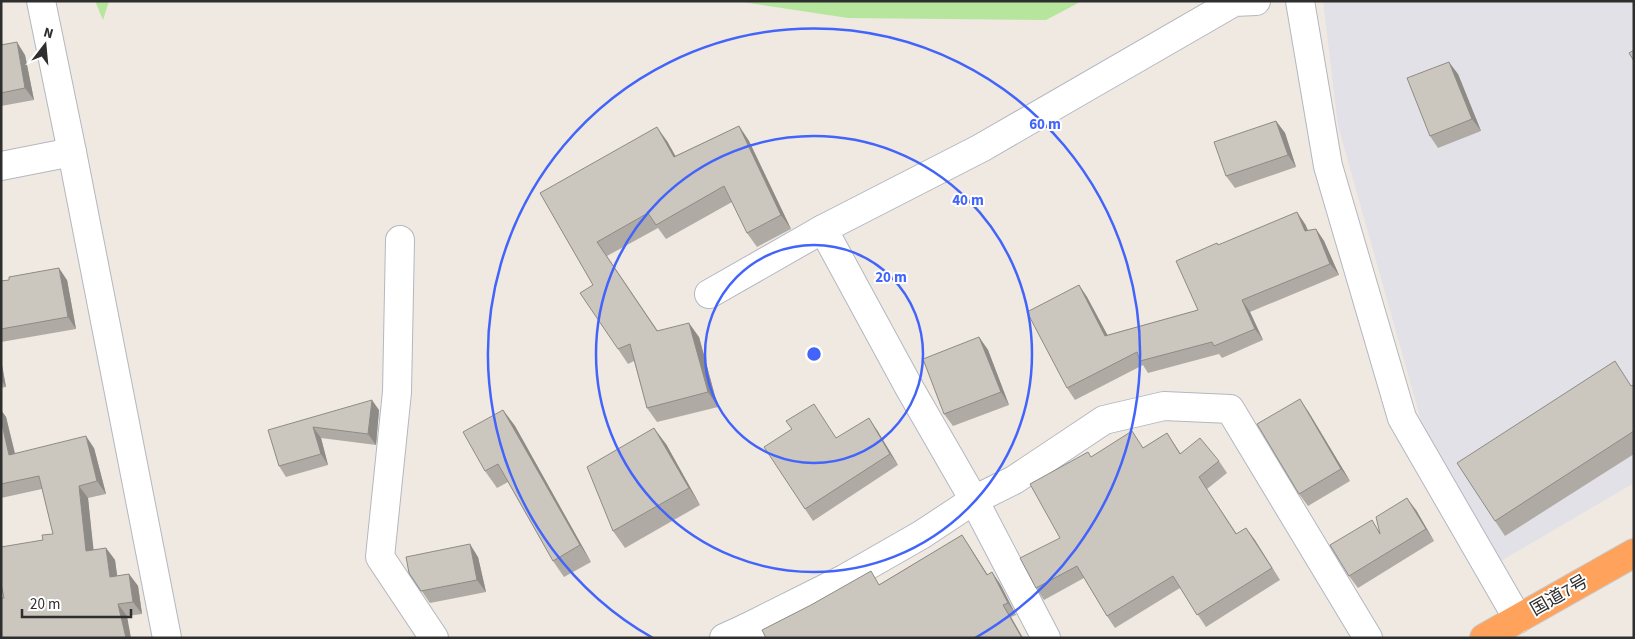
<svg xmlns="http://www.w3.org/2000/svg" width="1635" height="639" viewBox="0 0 1635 639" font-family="'Source Sans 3','Noto Sans JP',sans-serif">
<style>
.industrial{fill:#e3e1e8}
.green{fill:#b6e59e}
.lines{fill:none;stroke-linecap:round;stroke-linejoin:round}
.minor-casing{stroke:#b4b7c1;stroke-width:30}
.highway-casing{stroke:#c9c9c9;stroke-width:30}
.minor{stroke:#fff;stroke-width:28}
.highway{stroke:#ffa35c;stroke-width:28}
.wall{fill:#afaba4}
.shaded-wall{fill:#8e8b86}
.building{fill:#cbc7bf;stroke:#8e8b86}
.ring{fill:none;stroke:#4264fb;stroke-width:2.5}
.labels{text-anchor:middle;stroke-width:4;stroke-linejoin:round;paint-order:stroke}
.street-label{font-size:18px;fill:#2e2e2e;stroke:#fff}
.centre{fill:#4264fb;stroke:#fff;stroke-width:2.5}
.ring-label{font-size:15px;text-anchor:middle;font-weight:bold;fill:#4264fb;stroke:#fff;stroke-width:4;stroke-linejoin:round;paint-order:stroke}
</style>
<rect width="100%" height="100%" fill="#efe9e1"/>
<path class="industrial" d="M 1323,1 L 1634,1 L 1634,483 L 1501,561 L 1422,424 L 1338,126 Z"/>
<g class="green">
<path d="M 95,1 L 109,1 L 103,20 Z"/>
<path d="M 736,1 L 1082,1 L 1046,20 L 848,18 Z"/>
</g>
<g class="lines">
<defs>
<g id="minor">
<path d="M 41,1 L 72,152 L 167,638"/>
<path d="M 1300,1 L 1328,166 L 1402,418 L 1518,619"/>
<path d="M 1,166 L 72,152"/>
<path d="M 823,229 L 910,389 L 974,500 L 1046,638"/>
<path d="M 400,240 L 397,392 L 380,557 L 434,638"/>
<path d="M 709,294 L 823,229 L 981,148 L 1234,2 L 1256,1"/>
<path d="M 746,628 L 844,579 L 921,535 L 974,500 L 1014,480 L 1104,420 L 1164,406 L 1230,409 L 1368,638"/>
<path d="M 724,638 L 746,628 L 752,638"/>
</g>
<path id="highway" d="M 1484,638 L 1634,553"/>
</defs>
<use href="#minor" class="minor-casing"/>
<use href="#highway" class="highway-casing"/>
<use href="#minor" class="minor"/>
<use href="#highway" class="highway"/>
</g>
<g class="wall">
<path d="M 1,45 L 25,55 L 34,100 L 1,106 Z"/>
<path d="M 1458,74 L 1481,131 L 1438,148 L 1430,136 Z"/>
<path d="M 1276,121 L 1285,133 L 1296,167 L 1235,188 L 1226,176 Z"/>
<path d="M 739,126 L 749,141 L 791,229 L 757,247 L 747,233 L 732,202 L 666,239 L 658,228 L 607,256 L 658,331 L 699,337 L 718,407 L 657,422 L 647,408 L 634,361 L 628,364 L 618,349 L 593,285 L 540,193 L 667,141 L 675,156 Z"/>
<path d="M 1305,224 L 1308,230 L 1316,229 L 1324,241 L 1339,275 L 1250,312 L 1263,340 L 1222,358 L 1219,354 L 1148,373 L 1143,365 L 1075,400 L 1067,388 L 1079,285 L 1087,297 L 1107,335 L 1198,310 L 1218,245 Z"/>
<path d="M 67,280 L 76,329 L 1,342 L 1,281 Z"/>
<path d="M 979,337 L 988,350 L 1009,405 L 953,426 L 944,414 Z"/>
<path d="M 1,360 L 6,387 L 1,388 Z"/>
<path d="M 1634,385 L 1634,454 L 1505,536 L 1495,521 Z"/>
<path d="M 1,410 L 6,417 L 15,453 L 94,448 L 106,494 L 88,498 L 93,550 L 106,548 L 115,560 L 117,576 L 129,574 L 138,586 L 142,614 L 127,616 L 4,598 L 43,540 L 53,534 L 42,489 L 1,498 Z"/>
<path d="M 379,410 L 376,445 L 321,438 L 328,465 L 286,477 L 279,466 L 268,430 Z"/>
<path d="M 503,410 L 515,426 L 591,562 L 564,577 L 553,561 L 508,482 L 497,488 L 485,471 Z"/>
<path d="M 1308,411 L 1350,481 L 1308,506 L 1299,494 Z"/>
<path d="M 877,430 L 898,465 L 813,521 L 805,509 L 837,438 Z"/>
<path d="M 1167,433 L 1181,454 L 1219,461 L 1227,473 L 1207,489 L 1237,534 L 1246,528 L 1280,580 L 1206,627 L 1180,588 L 1115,628 L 1107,616 L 1084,578 L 1044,600 L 1036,588 L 1060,538 L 1092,457 L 1144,447 Z"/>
<path d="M 666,444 L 700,505 L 625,548 L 613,531 Z"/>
<path d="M 1416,510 L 1434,541 L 1358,588 L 1349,576 L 1379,531 Z"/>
<path d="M 962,535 L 988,575 L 992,572 L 1000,584 L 1016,615 L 1011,617 L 1023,638 L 766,638 L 880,584 Z"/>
<path d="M 478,557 L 486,592 L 430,603 L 409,573 Z"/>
</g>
<g class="shaded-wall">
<path d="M 17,42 L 25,55 L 34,100 L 25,88 Z"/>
<path d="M 1449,62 L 1458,74 L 1481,131 L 1472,119 Z"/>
<path d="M 1276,121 L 1285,133 L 1296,167 L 1288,155 Z"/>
<path d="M 739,126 L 749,141 L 791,229 L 781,215 Z"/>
<path d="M 657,127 L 667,141 L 684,171 L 674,157 Z"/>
<path d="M 1297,212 L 1305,224 L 1313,242 L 1305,231 Z"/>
<path d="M 1316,229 L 1324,241 L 1339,275 L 1330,264 Z"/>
<path d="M 59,268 L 67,280 L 76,329 L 68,317 Z"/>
<path d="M 1079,285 L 1087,297 L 1114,347 L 1105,336 Z"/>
<path d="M 1242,300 L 1250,312 L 1263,340 L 1255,329 Z"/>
<path d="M 689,323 L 699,337 L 718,407 L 708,392 Z"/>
<path d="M 979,337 L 988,350 L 1009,405 L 1001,392 Z"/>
<path d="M 1,360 L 6,387 L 1,380 Z"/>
<path d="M 1300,399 L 1308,411 L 1350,481 L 1341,469 Z"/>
<path d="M 372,400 L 379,410 L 376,445 L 368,434 Z"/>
<path d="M 1,410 L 6,417 L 18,467 L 9,455 L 1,420 Z"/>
<path d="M 503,410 L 515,426 L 591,562 L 580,545 Z"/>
<path d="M 869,418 L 877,430 L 898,465 L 890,454 Z"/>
<path d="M 313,427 L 321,438 L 328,465 L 321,454 Z"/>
<path d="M 654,428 L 666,444 L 700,505 L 689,488 Z"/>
<path d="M 86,436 L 94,448 L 106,494 L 97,481 Z"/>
<path d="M 79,486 L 88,498 L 95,563 L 86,551 Z"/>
<path d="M 1407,498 L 1416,510 L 1434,541 L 1426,529 Z"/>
<path d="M 1246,528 L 1255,540 L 1280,580 L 1272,568 Z"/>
<path d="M 962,535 L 970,547 L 995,587 L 987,575 Z"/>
<path d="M 470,544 L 478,557 L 486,592 L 477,580 Z"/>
<path d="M 106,548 L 115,560 L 119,589 L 110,577 Z"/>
<path d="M 992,572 L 1000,584 L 1016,615 L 1008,603 Z"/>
<path d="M 129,574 L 138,586 L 142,614 L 133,602 Z"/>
<path d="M 118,604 L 127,616 L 131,638 L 126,638 Z"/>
<path d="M 1003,605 L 1011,617 L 1023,638 L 1022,638 Z"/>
</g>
<g class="building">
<path d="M 17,42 L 25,88 L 1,93 L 1,45 Z"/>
<path d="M 1634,50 L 1634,61 L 1629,53 Z"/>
<path d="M 1449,62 L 1472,119 L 1430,136 L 1407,78 Z"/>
<path d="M 1276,121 L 1288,155 L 1226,176 L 1214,142 Z"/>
<path d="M 739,126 L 781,215 L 747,233 L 724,186 L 656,225 L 648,213 L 597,242 L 657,331 L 689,323 L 708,392 L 647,408 L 630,344 L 618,349 L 580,293 L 593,285 L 540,193 L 657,127 L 674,157 Z"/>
<path d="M 1297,212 L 1305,231 L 1316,229 L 1330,264 L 1242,300 L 1255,329 L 1214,346 L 1212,342 L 1140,361 L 1137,352 L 1067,388 L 1027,312 L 1079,285 L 1105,336 L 1198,310 L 1176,261 L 1217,243 L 1218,245 Z"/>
<path d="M 59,268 L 68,317 L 1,329 L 1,281 L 9,280 L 9,277 Z"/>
<path d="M 979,337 L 1001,392 L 944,414 L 923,359 Z"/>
<path d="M 1615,361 L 1631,386 L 1634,385 L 1634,431 L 1495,521 L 1457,463 Z"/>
<path d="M 1300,399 L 1341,469 L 1299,494 L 1257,424 Z"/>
<path d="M 372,400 L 368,434 L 313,427 L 321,454 L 279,466 L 268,430 Z"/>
<path d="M 814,404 L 836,438 L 869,418 L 890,454 L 805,509 L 764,447 L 792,429 L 786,421 Z"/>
<path d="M 503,410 L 580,545 L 553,561 L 498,464 L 485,471 L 463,432 Z"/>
<path d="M 1,420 L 9,455 L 86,436 L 97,481 L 79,486 L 86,551 L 106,548 L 110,577 L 129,574 L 133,602 L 118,604 L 126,638 L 1,638 L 1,598 L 4,598 L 1,584 L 1,547 L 43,540 L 42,535 L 53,534 L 39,476 L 1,484 Z"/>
<path d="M 654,428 L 689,488 L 613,531 L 587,467 Z"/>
<path d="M 1132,431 L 1143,448 L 1167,433 L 1180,454 L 1200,438 L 1219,461 L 1199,477 L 1236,534 L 1246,528 L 1272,568 L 1197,615 L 1173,576 L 1107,616 L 1077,566 L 1036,588 L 1020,558 L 1060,538 L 1030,484 L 1088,452 L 1091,457 Z"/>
<path d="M 1407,498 L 1426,529 L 1349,576 L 1330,545 L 1372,520 L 1380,534 L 1376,517 Z"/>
<path d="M 962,535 L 987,575 L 992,572 L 1008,603 L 1003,605 L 1022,638 L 766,638 L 762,630 L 811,605 L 871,571 L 879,585 Z"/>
<path d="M 470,544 L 477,580 L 421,591 L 409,573 L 406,557 Z"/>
</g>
<g class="ring">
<circle cx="814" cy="354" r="109"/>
<circle cx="814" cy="354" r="218"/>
<path d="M653 638A326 326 0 1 1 975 638"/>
</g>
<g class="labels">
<g class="street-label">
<text transform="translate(1559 595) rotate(-30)" y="6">国道7号</text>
</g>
</g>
<circle cx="814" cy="354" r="8" class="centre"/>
<g class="ring-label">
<text x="1045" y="129">60 m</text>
<text x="968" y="205">40 m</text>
<text x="891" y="282">20 m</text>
</g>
<rect width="1635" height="639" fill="none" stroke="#2e2e2e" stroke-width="5"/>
<g transform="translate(45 45) rotate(16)" stroke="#ffffff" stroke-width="4" paint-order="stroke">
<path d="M0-4L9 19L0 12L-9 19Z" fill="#2e2e2e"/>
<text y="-8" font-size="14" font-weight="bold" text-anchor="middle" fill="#2e2e2e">N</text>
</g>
<path d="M22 609v8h109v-8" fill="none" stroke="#2e2e2e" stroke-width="2.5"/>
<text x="30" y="609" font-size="15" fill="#2e2e2e" stroke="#ffffff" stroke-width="4" paint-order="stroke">20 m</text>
</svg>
